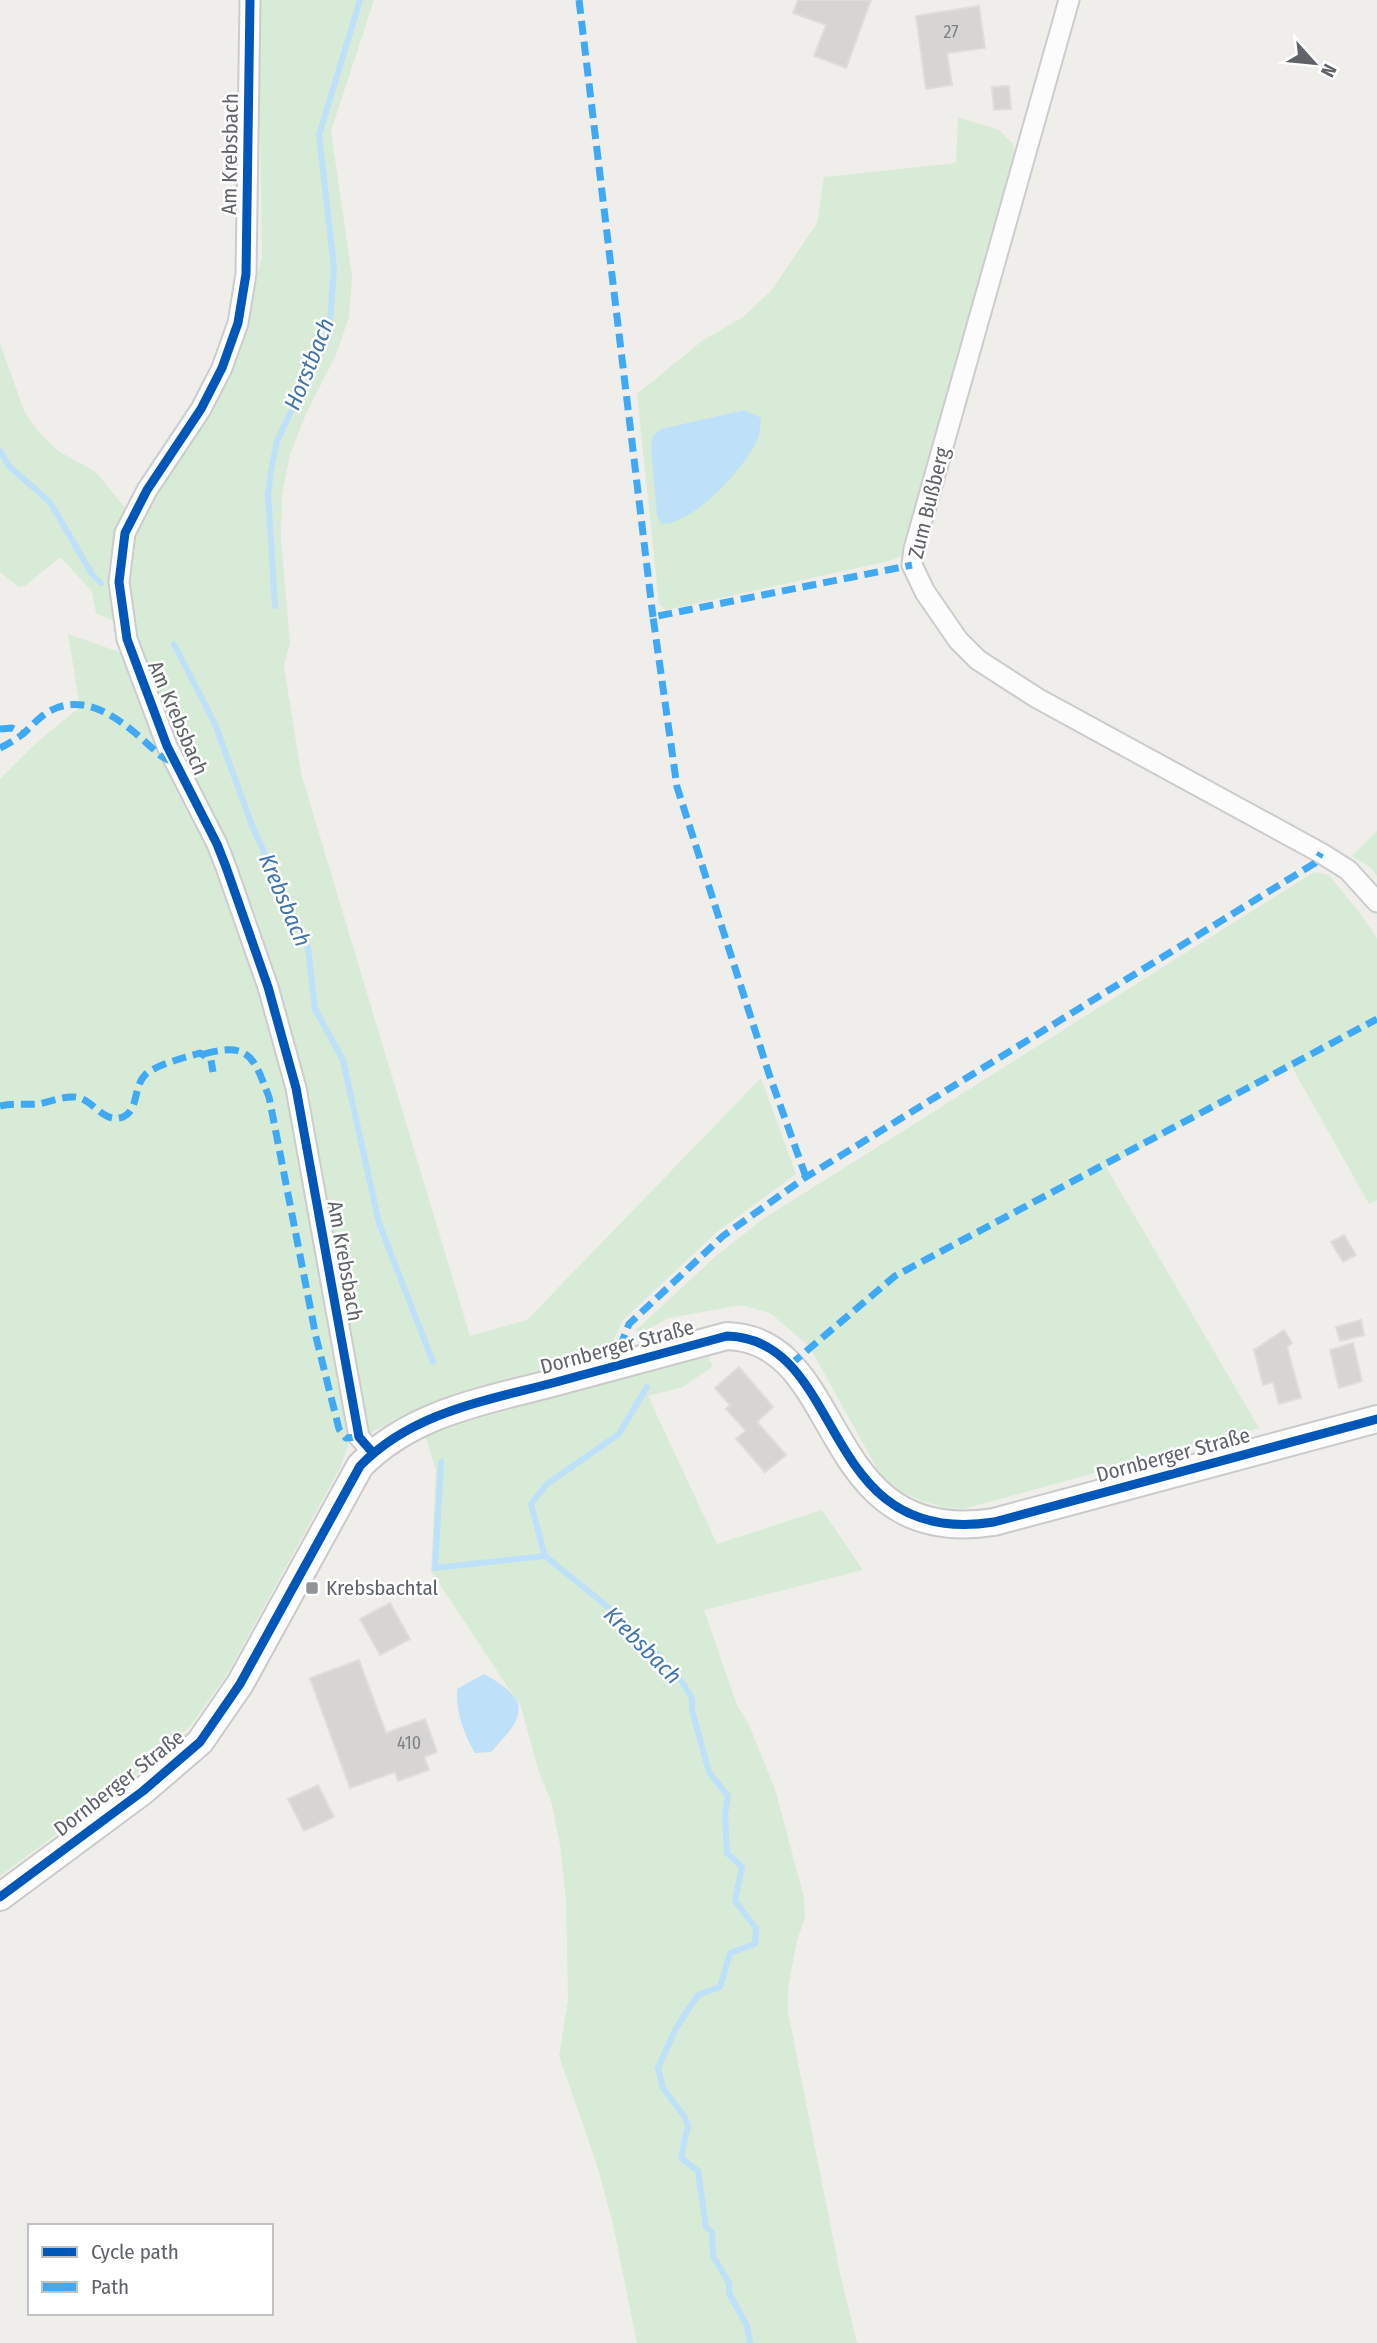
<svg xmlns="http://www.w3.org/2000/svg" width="1377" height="2343" viewBox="0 0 1377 2343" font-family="'Fira Sans Condensed',sans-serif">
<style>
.green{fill:#d8ebd6}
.water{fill:#bfe0f9}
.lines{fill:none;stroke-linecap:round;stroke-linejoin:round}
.stream{stroke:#bfe0f9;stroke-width:6}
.building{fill:#d6d5d3;stroke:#deddd9;stroke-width:2}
.street-casing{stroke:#cbcccc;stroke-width:23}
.secondary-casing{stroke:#cacacb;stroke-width:30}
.street{stroke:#fdfcfc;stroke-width:19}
.secondary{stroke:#fdfcfc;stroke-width:26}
.quiet{stroke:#3fa9f5;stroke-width:7;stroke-dasharray:14 7;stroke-linecap:butt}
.cycleway-casing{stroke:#fff;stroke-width:13}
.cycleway{stroke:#0057b8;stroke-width:9}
.poi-dot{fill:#919496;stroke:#fff;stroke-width:2.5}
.labels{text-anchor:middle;stroke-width:5;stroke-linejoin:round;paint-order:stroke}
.number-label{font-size:18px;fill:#7e8184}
.street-label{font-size:21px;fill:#5f6368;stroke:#fff}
.poi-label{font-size:21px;fill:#5f6368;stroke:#fff;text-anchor:start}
.water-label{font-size:23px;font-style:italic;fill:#4174aa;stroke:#fff}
</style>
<rect width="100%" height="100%" fill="#efeeea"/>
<g class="green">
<path d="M 258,0 L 374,0 L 331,131 L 352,277 L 349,317 L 336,355 L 306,414 L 290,455 L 282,494 L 281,538 L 290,643 L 284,666 L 301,773 L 470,1336 L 527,1320 L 761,1078 L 796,1174 L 717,1232 L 622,1321 L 604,1363 L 410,1412 L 370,1433 L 299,1074 L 135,642 L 126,585 L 133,526 L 201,428 L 238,358 L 262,257 Z"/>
<path d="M 958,117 L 999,130 L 1013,144 L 1016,160 L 907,548 L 900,557 L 889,561 L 666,610 L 659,604 L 637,394 L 702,341 L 743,317 L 771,291 L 817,223 L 824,177 L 956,163 Z"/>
<path d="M 0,343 L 24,411 L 36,429 L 58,451 L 96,472 L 126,509 L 113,541 L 108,571 L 121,624 L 96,613 L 92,591 L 60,557 L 25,586 L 19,587 L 0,572 Z"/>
<path d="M 68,634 L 119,652 L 131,662 L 214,846 L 281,1042 L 352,1434 L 341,1466 L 225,1678 L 191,1725 L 147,1767 L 0,1876 L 0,779 L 36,743 L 80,707 Z"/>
<path d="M 1377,831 L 1377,876 L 1370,867 L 1352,856 Z"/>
<path d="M 1314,872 L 1329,875 L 1363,917 L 1377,939 L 1377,1200 L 1369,1204 L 1292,1067 L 1106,1167 L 1259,1428 L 963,1509 L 943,1507 L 919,1500 L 900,1491 L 880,1474 L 809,1346 L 770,1313 L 741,1305 L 668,1318 L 640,1334 L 636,1330 L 717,1255 L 763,1219 Z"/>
<path d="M 706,1352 L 713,1366 L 683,1387 L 648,1396 L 717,1544 L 822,1510 L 863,1570 L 704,1610 L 737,1705 L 749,1725 L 775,1789 L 804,1897 L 805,1917 L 797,1941 L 788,1989 L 788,2012 L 840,2273 L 857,2343 L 637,2343 L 612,2220 L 596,2162 L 559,2056 L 568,2000 L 566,1900 L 560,1845 L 552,1804 L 539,1772 L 521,1707 L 431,1571 L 436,1471 L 425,1434 Z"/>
</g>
<g class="water">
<path d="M 745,410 L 761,418 C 760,427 760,436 755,445 C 740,472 695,523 662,524 L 657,516 L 651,446 L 653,436 L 661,429 Z"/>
<path d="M 484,1674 C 533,1701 525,1716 491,1752 L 475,1753 C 463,1732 456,1713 457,1689 Z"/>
</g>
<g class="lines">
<g class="stream">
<path d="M 0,451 L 9,466 L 50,502 L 92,574 L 101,583"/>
<path d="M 275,606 L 268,495 L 271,471 L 277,441 L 321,349 L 330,321 L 334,267 L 319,135 L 360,0"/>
<path d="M 174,644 L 215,724 L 253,828 L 308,948 L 315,1009 L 343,1060 L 379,1223 L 433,1362"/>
<path d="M 441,1462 L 435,1568 L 545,1556 L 602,1602 L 652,1648 L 682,1682 L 692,1698 L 692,1710 L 709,1772 L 728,1796 L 725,1814 L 727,1853 L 742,1867 L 735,1901 L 756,1928 L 755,1944 L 730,1953 L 720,1987 L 698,1995 L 676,2028 L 658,2068 L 663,2088 L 684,2116 L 688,2125 L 681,2158 L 698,2171 L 706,2227 L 712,2232 L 713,2256 L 729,2283 L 729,2293 L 747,2326 L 750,2343"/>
<path d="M 545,1556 L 531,1504 L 547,1484 L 619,1434 L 647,1387"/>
</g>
</g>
<g class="building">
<path d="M 798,0 L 871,0 L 846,68 L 814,56 L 826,25 L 793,13 Z"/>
<path d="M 979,6 L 985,48 L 947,53 L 952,85 L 926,89 L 916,16 Z"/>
<path d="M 1009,86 L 1011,109 L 994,110 L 992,87 Z"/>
<path d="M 1344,1235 L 1356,1255 L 1343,1262 L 1331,1242 Z"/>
<path d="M 1361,1320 L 1364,1335 L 1340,1341 L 1336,1327 Z"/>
<path d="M 1284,1330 L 1292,1343 L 1287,1347 L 1301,1398 L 1279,1404 L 1273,1382 L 1263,1385 L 1254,1350 Z"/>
<path d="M 1353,1343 L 1362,1381 L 1339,1388 L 1330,1350 Z"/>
<path d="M 739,1367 L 773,1407 L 757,1422 L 786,1455 L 765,1472 L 736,1439 L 746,1431 L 726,1409 L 730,1405 L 715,1388 Z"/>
<path d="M 390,1603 L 410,1639 L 380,1655 L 360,1619 Z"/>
<path d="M 359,1660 L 386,1733 L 425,1719 L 437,1752 L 424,1757 L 429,1770 L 398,1781 L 395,1772 L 350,1788 L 310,1678 Z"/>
<path d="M 318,1785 L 334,1817 L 304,1831 L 288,1799 Z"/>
</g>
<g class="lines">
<defs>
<g id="street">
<path d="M 250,0 L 246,274 L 238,323 L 222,368 L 201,409 L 147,490 L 125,533 L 119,582 L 127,639 L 167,746 L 217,844 L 226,867 L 268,987 L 296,1088 L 359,1437 L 373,1453"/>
<path d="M 1069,0 L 914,549 L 912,565 L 925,592 L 958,640 L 978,660 L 1037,698 L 1321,853 L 1348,870 L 1377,902"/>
</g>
<path id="secondary" d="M 0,1897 L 143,1791 L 200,1742 L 240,1684 L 360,1466 C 413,1411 490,1400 560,1381 C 616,1366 671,1351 727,1336 C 848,1339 816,1550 994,1522 L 1377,1419"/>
</defs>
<use href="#street" class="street-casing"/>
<use href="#secondary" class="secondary-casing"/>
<use href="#street" class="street"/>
<use href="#secondary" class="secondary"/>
<g class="quiet">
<path d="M 579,0 L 653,617"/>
<path d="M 0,729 L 12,728 L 23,734"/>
<path d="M 0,748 C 8,744 16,739 23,734 C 31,727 39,717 48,712 C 91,687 132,730 161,756 L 168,760 L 173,759"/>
<path d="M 204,1054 C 251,1041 254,1059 269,1097 L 316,1337 L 339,1429 L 346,1438 L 359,1437"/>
<path d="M 0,1106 C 13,1103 25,1105 38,1104 C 51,1102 67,1094 80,1098 C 95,1103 105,1124 123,1117 C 139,1110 133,1087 145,1075 C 155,1065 186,1057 200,1053 L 211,1060 L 213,1072"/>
<path d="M 806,1177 L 769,1074 L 677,787 L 653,617 L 912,565"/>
<path d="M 790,1365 L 895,1276 L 1377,1019"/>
<path d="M 612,1367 L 629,1324 L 723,1236 L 806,1177 L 1315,863 L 1321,853"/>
</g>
<defs>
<g id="cycleway">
<path d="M 250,0 L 246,274 L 238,323 L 222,368 L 201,409 L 147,490 L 125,533 L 119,582 L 127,639 L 167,746 L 217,844 L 226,867 L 268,987 L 296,1088 L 359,1437 L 373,1453"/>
<path d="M 0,1897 L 143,1791 L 200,1742 L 240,1684 L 360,1466 C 413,1411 490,1400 560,1381 C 616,1366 671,1351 727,1336 C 848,1339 816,1550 994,1522 L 1377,1419"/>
</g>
</defs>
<use href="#cycleway" class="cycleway-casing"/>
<use href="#cycleway" class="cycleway"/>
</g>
<rect class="poi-dot" x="305" y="1581" width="14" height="14" rx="3.5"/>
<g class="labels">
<g class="number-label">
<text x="951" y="38">27</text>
<text x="409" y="1749">410</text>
</g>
<g class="street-label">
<text transform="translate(230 154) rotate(-89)" y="7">Am Krebsbach</text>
<text transform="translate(929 503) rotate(-76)" y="7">Zum Bußberg</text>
<text transform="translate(178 718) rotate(67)" y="7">Am Krebsbach</text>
<text transform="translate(345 1261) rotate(80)" y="7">Am Krebsbach</text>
<text transform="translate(617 1347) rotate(-15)" y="7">Dornberger Straße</text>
<text transform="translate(1173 1455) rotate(-15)" y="7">Dornberger Straße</text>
<text transform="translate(119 1783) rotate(-38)" y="7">Dornberger Straße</text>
</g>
<g class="poi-label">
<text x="326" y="1595">Krebsbachtal</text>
</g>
<g class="water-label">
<text transform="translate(309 364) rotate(-68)" y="8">Horstbach</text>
<text transform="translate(285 900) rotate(67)" y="8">Krebsbach</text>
<text transform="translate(643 1645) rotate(45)" y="8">Krebsbach</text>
</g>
</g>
<rect x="28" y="2224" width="245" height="91" fill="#ffffff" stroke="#bfc1c3" stroke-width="2"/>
<rect x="42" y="2247" width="35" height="10" fill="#0057b8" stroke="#bfc1c3" stroke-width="2"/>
<text x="91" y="2259" font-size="21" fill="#5f6368">Cycle path</text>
<rect x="42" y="2282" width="35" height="10" fill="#3fa9f5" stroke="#bfc1c3" stroke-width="2"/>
<text x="91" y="2294" font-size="21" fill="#5f6368">Path</text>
<g transform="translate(1314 63) rotate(117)" stroke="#ffffff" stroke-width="5" paint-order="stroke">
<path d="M0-5L12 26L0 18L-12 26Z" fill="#5f6368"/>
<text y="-10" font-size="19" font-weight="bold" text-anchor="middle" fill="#5f6368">N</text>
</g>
</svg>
